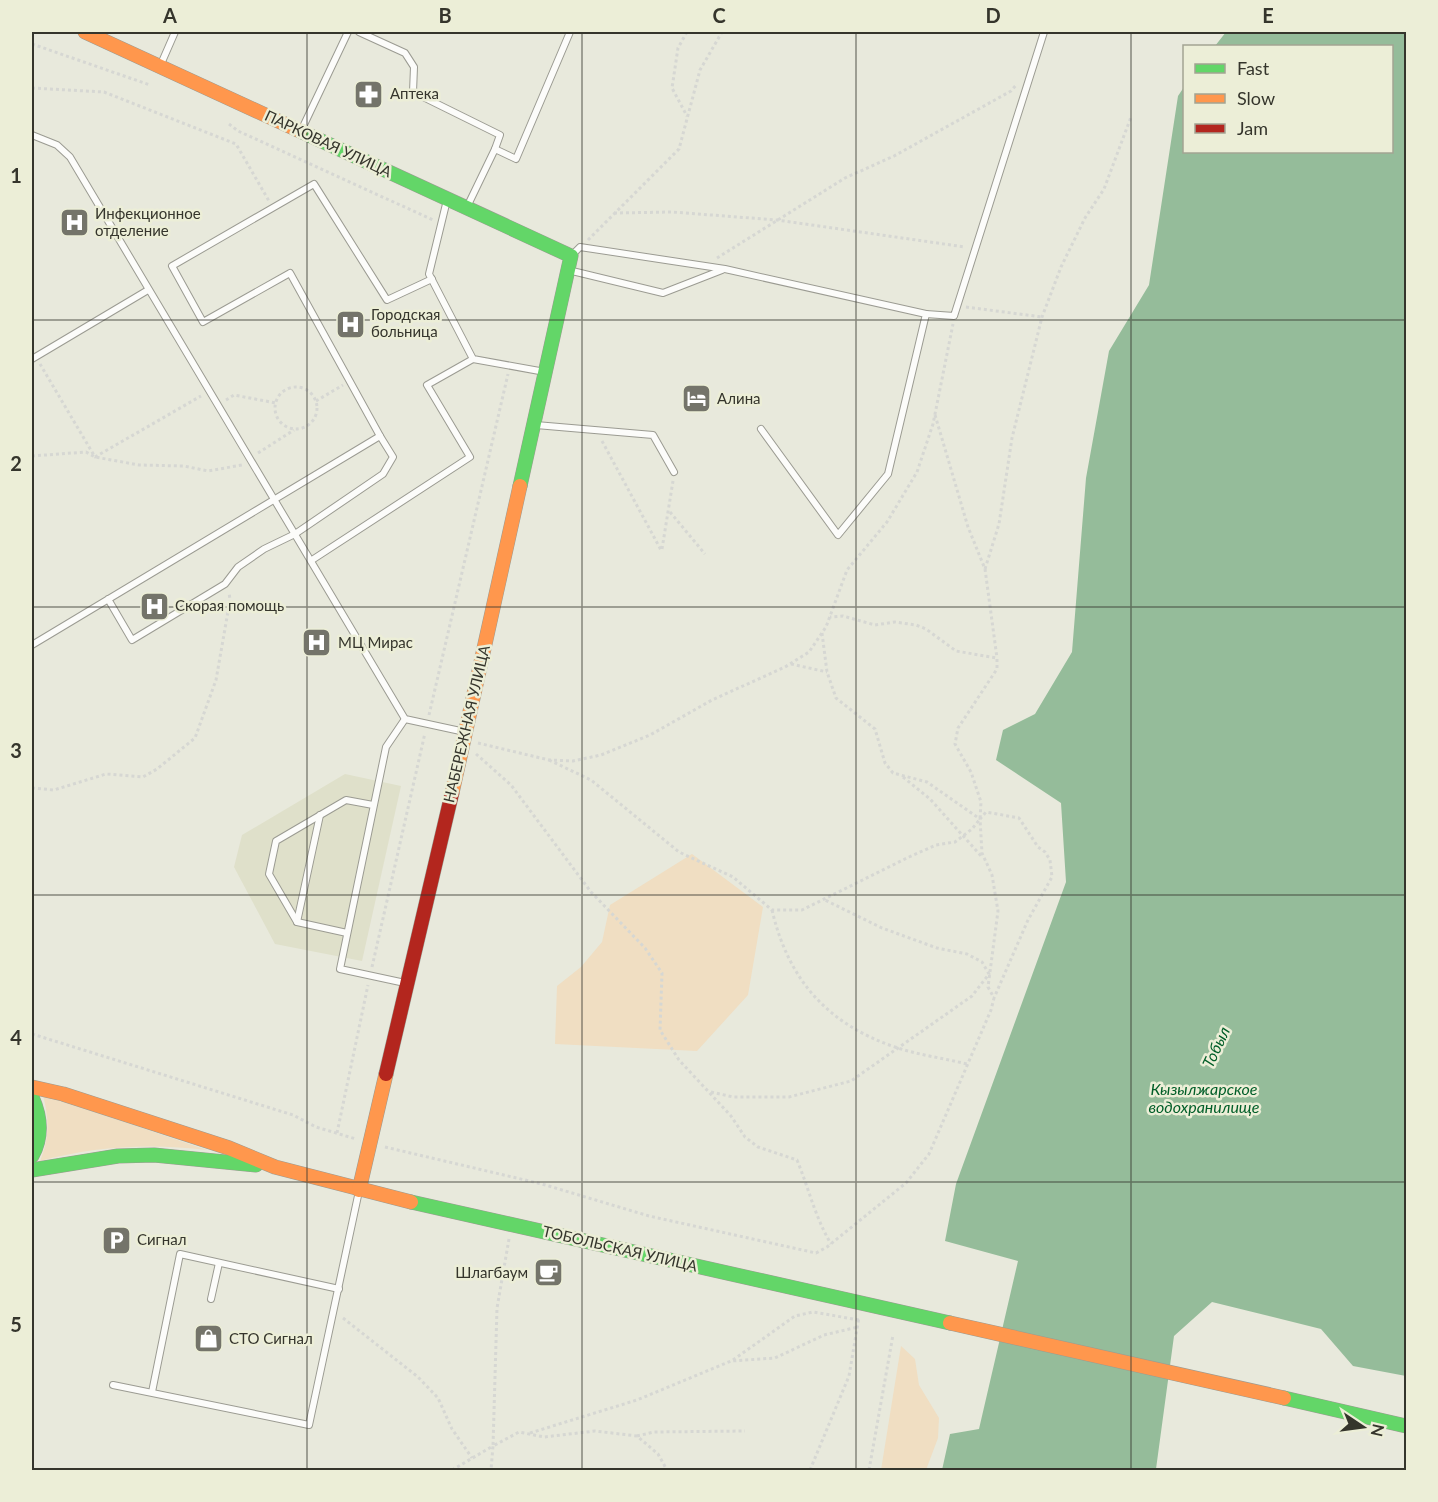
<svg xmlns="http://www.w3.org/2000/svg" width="1438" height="1502" viewBox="0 0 1438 1502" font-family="Lato,sans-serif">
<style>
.built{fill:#dfe0ca}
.green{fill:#f0dec2}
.water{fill:#95bc9a}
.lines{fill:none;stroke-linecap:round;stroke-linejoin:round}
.lane-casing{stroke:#9b9b92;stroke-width:8}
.fast-casing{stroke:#9b9b92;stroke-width:15}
.slow-casing{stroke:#9b9b92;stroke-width:15}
.jam-casing{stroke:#9b9b92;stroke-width:15}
.path{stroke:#d6d7d3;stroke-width:3;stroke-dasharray:3 3;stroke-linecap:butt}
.lane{stroke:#fcfcfa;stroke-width:6}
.fast{stroke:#63d668;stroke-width:14}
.slow{stroke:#ff974d;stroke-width:14}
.jam{stroke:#b3261e;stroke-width:14}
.grid{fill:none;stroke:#35352c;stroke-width:1.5;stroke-opacity:0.55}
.labels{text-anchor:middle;stroke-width:5;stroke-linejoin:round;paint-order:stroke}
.poi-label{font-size:15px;fill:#35352c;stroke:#eceed7;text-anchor:start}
.street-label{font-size:15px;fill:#35352c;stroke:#eceed7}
.water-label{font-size:16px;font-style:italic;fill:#015e28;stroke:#eceed7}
.neatline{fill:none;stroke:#35352c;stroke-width:2}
.grid-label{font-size:20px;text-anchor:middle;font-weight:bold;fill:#35352c}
</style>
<rect width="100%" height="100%" fill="#e8e9dc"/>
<path class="built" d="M 345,774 L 401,786 L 362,961 L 275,944 L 234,867 L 242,835 Z"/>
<g class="green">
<path d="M 692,854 L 763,907 L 748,995 L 697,1051 L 555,1044 L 557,986 L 581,967 L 602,942 L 610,905 Z"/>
<path d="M 43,1095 L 54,1098 L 207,1150 C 150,1143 95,1146 40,1161 C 50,1137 49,1120 43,1095 Z"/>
<path d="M 901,1346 L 915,1359 L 919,1385 L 939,1418 L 938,1438 L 926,1470 L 881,1470 Z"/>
</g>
<path class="water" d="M 1226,32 L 1406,32 L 1406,1376 L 1353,1366 L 1321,1329 L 1212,1302 L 1174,1336 L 1156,1469 L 1158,1470 L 942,1470 L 950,1434 L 979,1429 L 1018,1261 L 945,1241 L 956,1184 L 1066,882 L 1061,803 L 996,760 L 1003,730 L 1035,714 L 1072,652 L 1086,478 L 1109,351 L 1149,285 L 1178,96 L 1184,87 L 1184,152 L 1392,152 L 1392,46 L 1215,46 Z"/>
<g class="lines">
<defs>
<g id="lane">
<path d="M 359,32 L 405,53 L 414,67 L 413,92 L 500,135 L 495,149"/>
<path d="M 161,64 L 175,32"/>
<path d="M 301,131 L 348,32"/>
<path d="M 32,135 L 57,145 L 70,157 L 405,719 L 465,732"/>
<path d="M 447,200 L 429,274 L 473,359 L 545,372"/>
<path d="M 467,207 L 495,149 L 516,159 L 570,32"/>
<path d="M 571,256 L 580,247 L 725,269 L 926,314 L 888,474 L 838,535 L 761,429"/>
<path d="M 568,270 L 663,293 L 722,270"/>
<path d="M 926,314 L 954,316 L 1044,32"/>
<path d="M 32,359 L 148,290"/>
<path d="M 536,425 L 653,435 L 674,472"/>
<path d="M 380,436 L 290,273 L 203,322 L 172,266 L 314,184 L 387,300 L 432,279"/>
<path d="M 312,560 L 470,457 L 427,385 L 473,359"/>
<path d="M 32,645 L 380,436 L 393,457 L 383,474 L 295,534 L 264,549 L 238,567 L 225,584 L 132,640 L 108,599"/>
<path d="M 297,922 L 320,815"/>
<path d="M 347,933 L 297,922 L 269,874 L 276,841 L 346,800 L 373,805"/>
<path d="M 405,983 L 340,969 L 386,747 L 405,719"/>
<path d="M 211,1299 L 219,1263"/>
<path d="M 113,1385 L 309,1425 L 359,1191"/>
<path d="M 152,1392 L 180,1254 L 339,1289"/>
</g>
<g id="fast">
<path d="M 300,131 L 571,256 L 520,486"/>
<path d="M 32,1097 C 41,1117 43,1136 32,1156"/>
<path d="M 32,1170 L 118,1156 L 154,1155 L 256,1165"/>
<path d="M 411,1202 L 950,1323"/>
<path d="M 1284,1398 L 1406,1426"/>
</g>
<g id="slow">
<path d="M 85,32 L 300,131"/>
<path d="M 452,793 L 520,486"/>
<path d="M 32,1087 L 63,1094 L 229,1148 L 275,1167 L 411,1202"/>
<path d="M 359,1190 L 386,1074"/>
<path d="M 950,1323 L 1284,1398"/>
</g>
<path id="jam" d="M 386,1074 L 452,793"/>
</defs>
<use href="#lane" class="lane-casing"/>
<use href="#fast" class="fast-casing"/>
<use href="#slow" class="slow-casing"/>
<use href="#jam" class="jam-casing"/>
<g class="path">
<path d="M 687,32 L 678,48 L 672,88 L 687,116"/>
<path d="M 32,44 L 150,85"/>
<path d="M 32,88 L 104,92 L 236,144 L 269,201"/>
<path d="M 229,124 L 238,131 L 433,220"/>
<path d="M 614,213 L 672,212 L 777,220 L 965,247"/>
<path d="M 588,240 L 679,149 L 700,70 L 722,32"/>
<path d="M 717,258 L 845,178 L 894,156 L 1011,91 L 1017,84"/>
<path d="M 966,307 L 1042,317"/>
<path d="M 40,364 L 95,457 L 201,396"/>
<circle cx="296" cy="408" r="21"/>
<path d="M 226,400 L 234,395 L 276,403"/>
<path d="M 316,401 L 343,385"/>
<path d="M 935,415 L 968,527 L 985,569 L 997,658"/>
<path d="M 602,441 L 661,550"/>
<path d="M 258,453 L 294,430"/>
<path d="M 32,456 L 86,452 L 95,457 L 139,465 L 184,466 L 208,471 L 242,465"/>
<path d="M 670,512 L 705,554"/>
<path d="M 662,549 L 673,481"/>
<path d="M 985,569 L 999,524 L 1012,438 L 1042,317 L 1061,267 L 1085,218 L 1104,189 L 1131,117"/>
<path d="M 822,633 L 827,672 L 836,698 L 875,729 L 885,763 L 893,773 L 927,782 L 980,819"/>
<path d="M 791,664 L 827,672"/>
<path d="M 429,715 L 508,374"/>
<path d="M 478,743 L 549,760 L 573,761 L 601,755 L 650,735 L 712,700 L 785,667 L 809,652 L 826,627 L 847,570 L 887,522 L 917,472 L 933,424 L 953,324"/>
<path d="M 476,754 L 511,785 L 591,892 L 645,948 L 662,973 L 660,1030 L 679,1060 L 731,1116 L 745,1137 L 758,1147 L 797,1160 C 809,1189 815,1217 831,1244"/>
<path d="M 549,760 L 591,780 L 679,852 L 733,877 L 772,910 L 802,910 L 909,857 L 936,845 L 955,842 L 972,829 L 980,819 L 981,802 L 971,772 L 955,744 L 958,728 L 997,669 L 997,658 L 956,651 L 926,629 L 916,625 L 895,622 L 875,625 L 843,616 L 830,617"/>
<path d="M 903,777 L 930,799 L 982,857"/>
<path d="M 32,788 L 54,790 L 106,774 L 143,777 L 157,769 L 195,738 L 216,680 L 230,600 L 229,592"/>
<path d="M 772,910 C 788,979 827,1024 895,1047 C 918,1055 943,1058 967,1064"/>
<path d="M 372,967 L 425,733"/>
<path d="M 32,1034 L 293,1115 L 316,1127 L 356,1139"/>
<path d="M 711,1092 L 733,1097 L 789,1097 L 851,1081 L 972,996 L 989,974 L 982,962 L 967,954 L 937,948 L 882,928 L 825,900"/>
<path d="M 337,1133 L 368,985"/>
<path d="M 385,1147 L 542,1184 L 649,1216 L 816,1253 L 827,1247 L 906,1183 L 929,1154 L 991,1010 L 994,998 L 988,987 L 998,911 L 992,875 L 982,853 L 980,819 L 986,812 L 1019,818 L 1038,847 L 1045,852 L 1050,860 L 1052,877 L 1028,920 L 994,998"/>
<path d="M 509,1239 L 497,1308 L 493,1446 L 519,1432 L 544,1437 L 595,1431 L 637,1436 L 658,1454 L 667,1470"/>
<path d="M 343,1318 L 418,1377 L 438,1398 L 452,1429 L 472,1458"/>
<path d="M 733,1360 L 795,1316 L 813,1312 L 859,1320"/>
<path d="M 530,1433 L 637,1400 L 731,1361 L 775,1358 L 824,1335 L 858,1327"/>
<path d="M 637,1436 L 654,1432 L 745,1431"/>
<path d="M 452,1470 L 493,1446 L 491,1470"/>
<path d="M 810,1470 L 849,1376 L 859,1317"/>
<path d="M 869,1470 L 893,1335"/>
</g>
<use href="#lane" class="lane"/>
<use href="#fast" class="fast"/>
<use href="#slow" class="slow"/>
<use href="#jam" class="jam"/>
</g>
<path class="grid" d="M 307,32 L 307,1470M 582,32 L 582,1470M 856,32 L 856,1470M 1131,32 L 1131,1470M 32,320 L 1406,320M 32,607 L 1406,607M 32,895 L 1406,895M 32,1182 L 1406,1182"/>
<defs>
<symbol id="pharmacy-square" viewBox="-11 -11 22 22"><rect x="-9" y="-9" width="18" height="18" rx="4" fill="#74746a" stroke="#eceed7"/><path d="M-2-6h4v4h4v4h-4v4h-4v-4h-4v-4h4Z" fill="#fff"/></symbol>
<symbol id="hospital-square" viewBox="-11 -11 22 22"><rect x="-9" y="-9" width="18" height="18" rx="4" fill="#74746a" stroke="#eceed7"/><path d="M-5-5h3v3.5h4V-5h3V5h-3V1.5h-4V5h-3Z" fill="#fff"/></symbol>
<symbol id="hotel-square" viewBox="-11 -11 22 22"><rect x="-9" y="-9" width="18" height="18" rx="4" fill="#74746a" stroke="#eceed7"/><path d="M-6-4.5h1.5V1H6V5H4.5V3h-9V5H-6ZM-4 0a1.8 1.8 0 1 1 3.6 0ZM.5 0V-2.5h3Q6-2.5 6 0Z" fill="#fff"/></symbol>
<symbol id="parking-square" viewBox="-11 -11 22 22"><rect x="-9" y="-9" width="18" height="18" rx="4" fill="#74746a" stroke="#eceed7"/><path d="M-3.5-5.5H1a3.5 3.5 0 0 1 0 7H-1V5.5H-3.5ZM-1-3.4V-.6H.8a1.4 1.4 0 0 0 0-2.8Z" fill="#fff"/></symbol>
<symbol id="cafe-square" viewBox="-11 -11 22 22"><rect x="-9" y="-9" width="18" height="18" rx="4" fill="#74746a" stroke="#eceed7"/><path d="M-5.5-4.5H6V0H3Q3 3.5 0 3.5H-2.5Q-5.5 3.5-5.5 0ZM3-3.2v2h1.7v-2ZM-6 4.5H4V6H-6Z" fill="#fff"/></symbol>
<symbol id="shop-square" viewBox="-11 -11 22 22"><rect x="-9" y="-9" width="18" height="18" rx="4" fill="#74746a" stroke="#eceed7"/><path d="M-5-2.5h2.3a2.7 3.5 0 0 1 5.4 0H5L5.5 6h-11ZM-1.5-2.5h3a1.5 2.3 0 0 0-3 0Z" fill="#fff"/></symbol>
</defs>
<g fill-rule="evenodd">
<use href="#pharmacy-square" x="352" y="78" width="33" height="33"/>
<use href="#hospital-square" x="58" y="206" width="33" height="33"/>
<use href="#hospital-square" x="334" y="308" width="33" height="33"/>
<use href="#hotel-square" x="680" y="382" width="33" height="33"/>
<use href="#hospital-square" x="138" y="590" width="33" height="33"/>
<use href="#hospital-square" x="300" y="626" width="33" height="33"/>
<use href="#parking-square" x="100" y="1224" width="33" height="33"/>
<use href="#cafe-square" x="532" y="1256" width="33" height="33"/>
<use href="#shop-square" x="192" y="1322" width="33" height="33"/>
</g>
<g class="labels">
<g class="poi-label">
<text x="390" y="99">Аптека</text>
<text x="95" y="219">Инфекционное<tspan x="95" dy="17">отделение</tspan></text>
<text x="371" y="320">Городская<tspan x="371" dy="17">больница</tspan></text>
<text x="717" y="404">Алина</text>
<text x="175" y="611">Скорая помощь</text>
<text x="338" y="648">МЦ Мирас</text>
<text x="137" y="1245">Сигнал</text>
<text x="528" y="1278" text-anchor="end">Шлагбаум</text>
<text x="229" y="1344">СТО Сигнал</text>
</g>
<g class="street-label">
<text transform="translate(328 144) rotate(25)" y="5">ПАРКОВАЯ УЛИЦА</text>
<text transform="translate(467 724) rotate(-77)" y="5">НАБЕРЕЖНАЯ УЛИЦА</text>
<text transform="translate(620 1249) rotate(13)" y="5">ТОБОЛЬСКАЯ УЛИЦА</text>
</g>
<g class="water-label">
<text transform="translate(1216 1047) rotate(-65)" y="6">Тобыл</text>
<text x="1204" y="1095">Кызылжарское<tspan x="1204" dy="18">водохранилище</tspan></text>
</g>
</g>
<rect width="1438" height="1502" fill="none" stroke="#eceed7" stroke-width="66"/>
<rect x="1183" y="45" width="210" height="108" fill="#eceed7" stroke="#a3a493" stroke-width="1.5"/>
<rect x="1195" y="64" width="30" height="9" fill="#63d668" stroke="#a3a493" stroke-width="1.5"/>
<text x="1237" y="75" font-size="18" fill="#35352c">Fast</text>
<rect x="1195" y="94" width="30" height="9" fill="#ff974d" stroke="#a3a493" stroke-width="1.5"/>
<text x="1237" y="105" font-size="18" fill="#35352c">Slow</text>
<rect x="1195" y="124" width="30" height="9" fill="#b3261e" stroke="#a3a493" stroke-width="1.5"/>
<text x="1237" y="135" font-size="18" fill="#35352c">Jam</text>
<g transform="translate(1363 1427) rotate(103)" stroke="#eceed7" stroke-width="4.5" paint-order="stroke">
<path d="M0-4.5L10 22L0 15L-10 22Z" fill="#35352c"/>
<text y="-9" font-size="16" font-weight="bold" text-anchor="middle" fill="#35352c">N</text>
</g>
<rect x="33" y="33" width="1372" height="1436" class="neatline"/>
<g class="grid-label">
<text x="170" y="23">A</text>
<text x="445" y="23">B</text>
<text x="719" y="23">C</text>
<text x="993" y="23">D</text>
<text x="1268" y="23">E</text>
<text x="16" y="183">1</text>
<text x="16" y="471">2</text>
<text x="16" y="758">3</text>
<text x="16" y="1045">4</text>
<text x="16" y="1332">5</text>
</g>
</svg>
